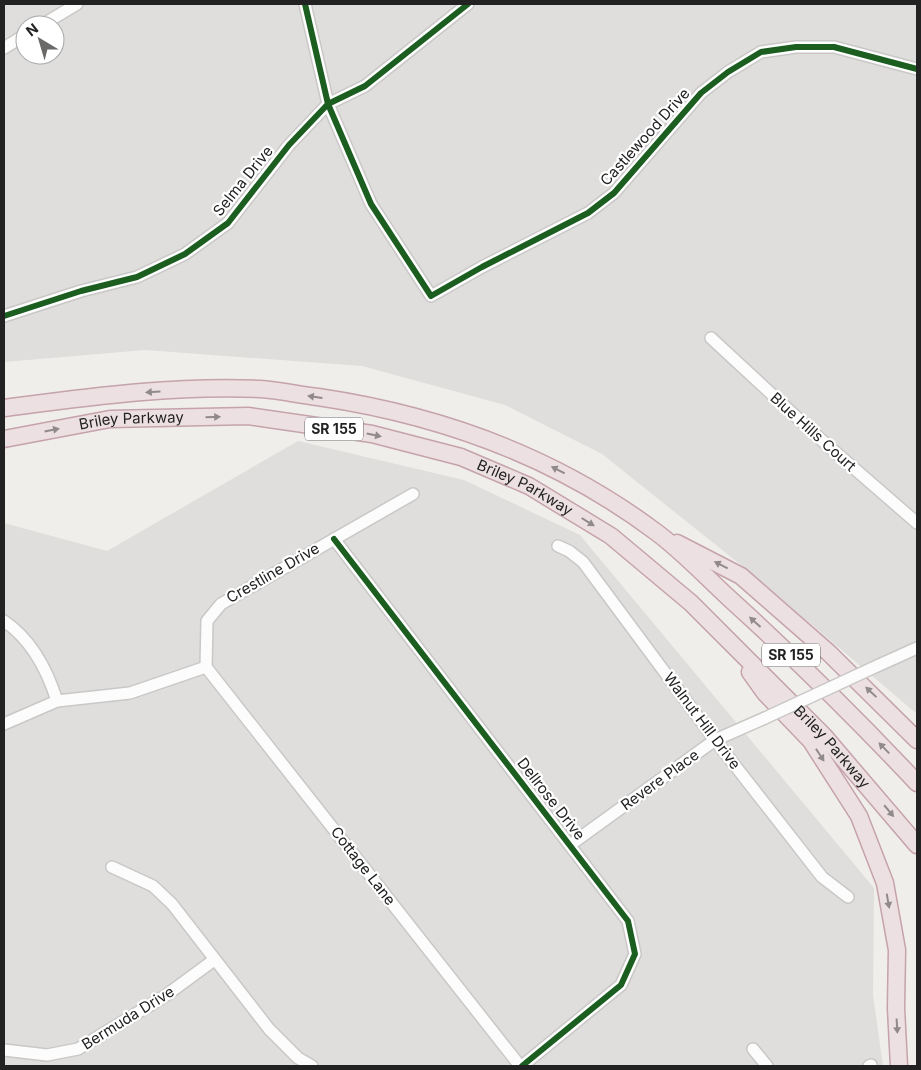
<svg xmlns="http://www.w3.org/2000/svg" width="921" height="1070" viewBox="0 0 921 1070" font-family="Inter,sans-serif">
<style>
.residential{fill:#dfdedc;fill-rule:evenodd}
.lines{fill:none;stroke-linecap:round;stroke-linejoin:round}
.minor-casing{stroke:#c9c8c7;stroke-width:14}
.highway-casing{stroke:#c5a2ac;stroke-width:19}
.minor{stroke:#fdfcfc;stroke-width:11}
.highway{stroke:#ece0e2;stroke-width:16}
.minor-bridge-casing{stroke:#c9c8c7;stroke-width:14;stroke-linecap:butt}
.minor-bridge{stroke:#fdfcfc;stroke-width:11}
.cycleway-casing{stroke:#fff;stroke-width:9}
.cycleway{stroke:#1b5e20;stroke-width:6}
.oneway{fill:#918a8c}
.labels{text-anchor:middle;stroke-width:4.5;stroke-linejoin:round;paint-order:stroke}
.shield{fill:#fff;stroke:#646464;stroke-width:1}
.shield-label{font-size:14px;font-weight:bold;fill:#222}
.street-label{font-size:15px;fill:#222;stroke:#fff}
</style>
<rect width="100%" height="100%" fill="#f0eeeb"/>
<g class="residential">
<path d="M 4,4 L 917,4 L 917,714 L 746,569 L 602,454 L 505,405 L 362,366 L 145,350 L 4,362 ZM 25,25 L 55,25 L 55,55 L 25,55 Z"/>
<path d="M 298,441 L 464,480 L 580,535 L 874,888 L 873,995 L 883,1066 L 4,1066 L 4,523 L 107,551 Z"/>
</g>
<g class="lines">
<defs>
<g id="minor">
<path d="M 305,4 L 328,104 L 371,204 L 431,296 L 482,267 L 588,213 L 614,193 L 701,93 L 728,72 L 761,52 L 796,47 L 834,47 L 917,69"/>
<path d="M 42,25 L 77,4"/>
<path d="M 4,48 L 25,35"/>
<path d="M 4,316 L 81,291 L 137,277 L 185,254 L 228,223 L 289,145 L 328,104 L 365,86 L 468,4"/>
<path d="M 711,338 L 818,437 L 917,523"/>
<path d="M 334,539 L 628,921 L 635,954 L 621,985 L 522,1066"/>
<path d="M 558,546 L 569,551 L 583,562 L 715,740 L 822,877 L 848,897"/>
<path d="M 4,621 C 32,640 47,669 57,701"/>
<path d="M 877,666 L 917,648"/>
<path d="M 206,667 L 520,1066"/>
<path d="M 4,724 L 57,701 L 130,693 L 206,667 L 207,621 L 221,604 L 413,494"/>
<path d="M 570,845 L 715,740 L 765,718"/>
<path d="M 112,867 L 153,886 L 172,904 L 269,1029 L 298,1058 L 312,1066"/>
<path d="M 753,1049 L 767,1066"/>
<path d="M 4,1050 L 47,1055 L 78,1049 L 165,996 L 214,960"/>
<path d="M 869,1066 L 871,1065"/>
</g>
<g id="highway">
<path d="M 4,408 C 89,397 175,385 260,389 C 279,390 299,395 318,397 C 440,415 556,457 656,532 C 682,551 706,577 730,599 C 795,658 857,719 917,783"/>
<path id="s1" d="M 4,439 L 110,419 L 248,416 L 372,434 L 461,457 L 529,486 L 611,536 L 691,603 L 824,736 L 917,845"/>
<path d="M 677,543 L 741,576 L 829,653 L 917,740"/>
<path d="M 750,672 L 765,693 L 811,741 L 859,816 L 885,883 L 897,950 L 896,1008 L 899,1066"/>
</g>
</defs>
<use href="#minor" class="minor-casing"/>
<use href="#highway" class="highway-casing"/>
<use href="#minor" class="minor"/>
<use href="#highway" class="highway"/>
<defs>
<path id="minor-bridge" d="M 765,718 L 877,666"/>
</defs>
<use href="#minor-bridge" class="minor-bridge-casing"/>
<use href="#minor-bridge" class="minor-bridge"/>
<defs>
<g id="cycleway">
<path d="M 305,4 L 328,104 L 371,204 L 431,296 L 482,267 L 588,213 L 614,193 L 701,93 L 728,72 L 761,52 L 796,47 L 834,47 L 917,69"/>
<path d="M 4,316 L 81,291 L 137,277 L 185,254 L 228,223 L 289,145 L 328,104 L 365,86 L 468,4"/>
<path d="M 334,539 L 628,921 L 635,954 L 621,985 L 522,1066"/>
</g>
</defs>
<use href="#cycleway" class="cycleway-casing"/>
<use href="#cycleway" class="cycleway"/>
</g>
<defs><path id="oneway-solid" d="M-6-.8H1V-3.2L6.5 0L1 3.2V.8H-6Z" transform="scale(1.25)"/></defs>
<g class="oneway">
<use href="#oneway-solid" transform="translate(153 392) rotate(176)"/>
<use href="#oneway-solid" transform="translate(315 397) rotate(-172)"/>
<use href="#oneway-solid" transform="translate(213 417) rotate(-1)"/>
<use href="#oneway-solid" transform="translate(52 430) rotate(-11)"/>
<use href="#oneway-solid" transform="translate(374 435) rotate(12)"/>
<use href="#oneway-solid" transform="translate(558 470) rotate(-153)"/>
<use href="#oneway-solid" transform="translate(588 522) rotate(32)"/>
<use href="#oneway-solid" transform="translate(721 565) rotate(-153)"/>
<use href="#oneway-solid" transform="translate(755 622) rotate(-138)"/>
<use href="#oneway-solid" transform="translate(871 692) rotate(-137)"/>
<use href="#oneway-solid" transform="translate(884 748) rotate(-134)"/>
<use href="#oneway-solid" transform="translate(820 755) rotate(57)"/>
<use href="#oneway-solid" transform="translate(889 811) rotate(50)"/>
<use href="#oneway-solid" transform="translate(888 901) rotate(80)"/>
<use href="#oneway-solid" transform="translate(897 1026) rotate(87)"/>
</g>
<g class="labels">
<g class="shield">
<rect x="305" y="417.5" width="58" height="23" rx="4"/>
<rect x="762" y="643.5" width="58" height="23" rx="4"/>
</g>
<g class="shield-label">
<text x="334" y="434">SR 155</text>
<text x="791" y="660">SR 155</text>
</g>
<g class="street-label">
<text transform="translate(645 137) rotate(-48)" y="5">Castlewood Drive</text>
<text transform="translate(243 181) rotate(-51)" y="5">Selma Drive</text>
<text dy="5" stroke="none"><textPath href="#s1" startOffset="129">Briley Parkway</textPath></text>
<text transform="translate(813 432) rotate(42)" y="5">Blue Hills Court</text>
<text dy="5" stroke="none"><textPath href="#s1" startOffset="534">Briley Parkway</textPath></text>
<text transform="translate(273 573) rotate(-30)" y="5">Crestline Drive</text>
<text transform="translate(702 721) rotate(53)" y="5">Walnut Hill Drive</text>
<text dy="5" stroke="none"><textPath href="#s1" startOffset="939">Briley Parkway</textPath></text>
<text transform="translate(660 780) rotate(-36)" y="5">Revere Place</text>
<text transform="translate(551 799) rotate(52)" y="5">Dellrose Drive</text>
<text transform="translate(363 866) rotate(52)" y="5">Cottage Lane</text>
<text transform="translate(128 1018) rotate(-32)" y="5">Bermuda Drive</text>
</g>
</g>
<rect width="921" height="1070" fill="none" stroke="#222222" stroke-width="10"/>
<g transform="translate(40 40) rotate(322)"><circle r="24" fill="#ffffff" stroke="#a7a7a7"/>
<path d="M0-4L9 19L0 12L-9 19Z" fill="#6a6968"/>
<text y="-8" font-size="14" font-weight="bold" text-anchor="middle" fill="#222222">N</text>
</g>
</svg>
